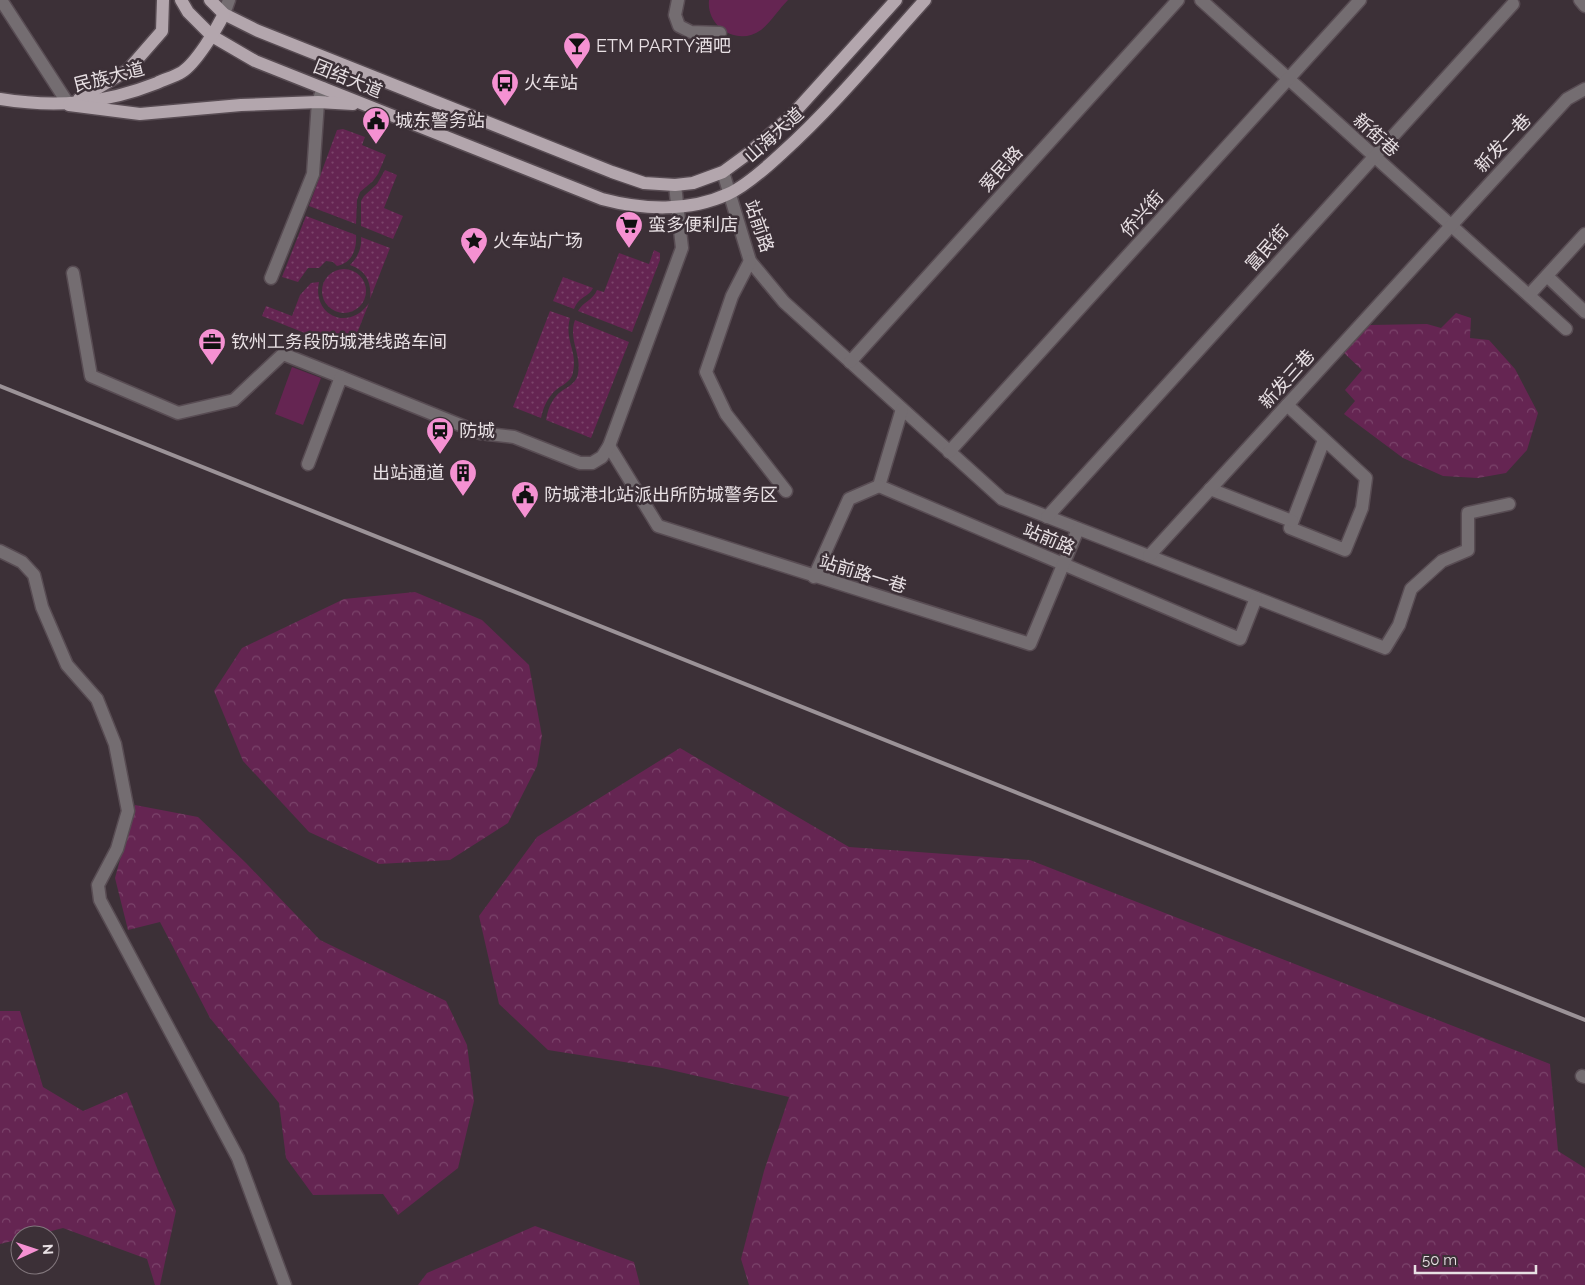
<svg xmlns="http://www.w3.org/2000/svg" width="1585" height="1285" viewBox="0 0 1585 1285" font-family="Raleway,'Noto Sans SC',sans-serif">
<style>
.grass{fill:url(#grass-dots)}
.forest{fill:url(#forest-crowns)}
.pitch{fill:#652552}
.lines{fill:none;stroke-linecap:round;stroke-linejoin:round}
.minor-casing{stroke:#584c53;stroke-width:15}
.major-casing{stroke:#584c53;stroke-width:15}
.minor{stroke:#746d71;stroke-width:12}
.major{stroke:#b3a6ad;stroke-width:12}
.rail{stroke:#9b9297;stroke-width:4}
.labels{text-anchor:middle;stroke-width:5;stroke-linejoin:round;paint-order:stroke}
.poi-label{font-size:18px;fill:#e8e0e4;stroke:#3c3037;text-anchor:start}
.street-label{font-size:18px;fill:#e8e0e4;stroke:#3c3037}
</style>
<defs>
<pattern id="grass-dots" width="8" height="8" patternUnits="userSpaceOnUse" patternTransform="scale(1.25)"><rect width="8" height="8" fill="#652552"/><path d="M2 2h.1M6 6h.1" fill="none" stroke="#7b446b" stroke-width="1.8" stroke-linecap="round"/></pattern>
<pattern id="forest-crowns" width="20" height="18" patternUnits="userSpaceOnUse" patternTransform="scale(1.25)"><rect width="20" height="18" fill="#652552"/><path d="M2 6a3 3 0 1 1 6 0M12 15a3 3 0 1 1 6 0" fill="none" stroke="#7b446b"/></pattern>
</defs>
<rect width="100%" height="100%" fill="#3c3037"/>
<g class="grass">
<path d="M 343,129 L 365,137 L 362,145 L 386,155 L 378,174 L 373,181 L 360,192 L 357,200 L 356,224 L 309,206 L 337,130 Z"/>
<path d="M 385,170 L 397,175 L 384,208 L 403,216 L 393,239 L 361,226 L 361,201 L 364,196 L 377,184 Z"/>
<path d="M 306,216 L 356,235 C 357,249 352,263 337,266 L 333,262 L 326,261 L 319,268 L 308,268 L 298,282 L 282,277 Z"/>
<path d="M 361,237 L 390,248 L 370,299 C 372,283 366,270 350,265 C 358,257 362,248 361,237 Z"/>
<path d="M 654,250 L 660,253 L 660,260 L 632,332 L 578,311 C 583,302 593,300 597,290 L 604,292 L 619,253 L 649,264 Z"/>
<circle cx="344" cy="291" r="22"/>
<path d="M 563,277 L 593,288 C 589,296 583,296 578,302 C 576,304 575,307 574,309 L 553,301 Z"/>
<path d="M 319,282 C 312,316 349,332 369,303 L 350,351 L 262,316 L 266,306 L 292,316 L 300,295 L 311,283 Z"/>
<path d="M 550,311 L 570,318 C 564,340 578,352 573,372 C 571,384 559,385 552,394 C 546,401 543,409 541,418 L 513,407 Z"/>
<path d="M 575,320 L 629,342 L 591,438 L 546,420 C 548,410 550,403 557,395 C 565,387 575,386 578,374 C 582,355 568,339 575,320 Z"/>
</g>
<g class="forest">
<path d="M 1456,313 L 1471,318 L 1470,338 L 1489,340 L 1515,369 L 1538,413 L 1527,450 L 1506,473 L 1478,478 L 1443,476 L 1403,458 L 1344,414 L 1355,401 L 1345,390 L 1362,370 L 1344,353 L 1370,325 L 1427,324 L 1441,328 Z"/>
<path d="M 415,592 L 482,620 L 529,665 L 542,736 L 537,766 L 508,823 L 450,860 L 379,864 L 309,832 L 243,761 L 214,691 L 242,648 L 344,599 Z"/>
<path d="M 680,748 L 849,847 L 1030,860 L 1550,1064 L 1558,1151 L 1585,1168 L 1585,1285 L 749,1285 L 741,1259 L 764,1171 L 789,1097 L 662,1068 L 548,1050 L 499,1004 L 479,916 L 537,837 Z"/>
<path d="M 135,805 L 198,817 L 246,863 L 320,940 L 446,1001 L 467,1045 L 474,1101 L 458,1168 L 398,1215 L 383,1194 L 313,1195 L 286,1158 L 279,1103 L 210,1018 L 160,922 L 128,930 L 115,878 Z"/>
<path d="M 0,1011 L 20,1011 L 43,1087 L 83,1111 L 127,1092 L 159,1173 L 176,1211 L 160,1285 L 155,1285 L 147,1259 L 63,1228 L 36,1235 L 20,1235 L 20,1239 L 0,1244 Z"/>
<path d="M 535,1226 L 634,1262 L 640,1285 L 418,1285 L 427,1273 Z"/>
</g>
<g class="pitch">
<path d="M 709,0 L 788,0 C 779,9 771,22 761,30 C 738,47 706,27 709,0 Z"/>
<path d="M 292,367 L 321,378 L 303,425 L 275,414 Z"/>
</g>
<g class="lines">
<defs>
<g id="minor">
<path d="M 1,0 L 69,105"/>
<path d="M 678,0 L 675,15 L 679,26 L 691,32 L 720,33"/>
<path d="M 1201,0 L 1566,329"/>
<path d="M 1580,0 L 1585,6"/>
<path d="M 224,14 L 229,0"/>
<path d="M 723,172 L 750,261 L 784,302 L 1002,499 L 1385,648 L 1399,625 L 1411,589 L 1442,561 L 1468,550 L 1468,513 L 1509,504"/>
<path d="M 750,261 L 732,296 L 706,372 L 726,414 L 786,491"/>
<path d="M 73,273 L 91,376 L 178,413 L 234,400 L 283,354 L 341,377"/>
<path d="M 1547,276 L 1585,312"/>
<path d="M 271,278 L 313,174 L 318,102 L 323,88"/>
<path d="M 1529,295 L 1585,234"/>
<path d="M 850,362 L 1178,0"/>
<path d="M 1287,405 L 1366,478 L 1362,508 L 1345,550 L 1290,528 L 1324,440"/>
<path d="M 902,409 L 879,486 L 1240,639 L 1256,598"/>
<path d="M 609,446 L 658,526 L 1030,644 L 1078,529"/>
<path d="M 949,452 L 1360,0"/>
<path d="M 308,464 L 341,377 L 480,433 L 514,437 L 580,463 L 592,463 L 602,457 L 609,446 L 682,248 L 675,185"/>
<path d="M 1210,489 L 1292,521"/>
<path d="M 1047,517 L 1513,4"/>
<path d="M 0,551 L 22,562 L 34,575 L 42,607 L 67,665 L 97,699 L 115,744 L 128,811 L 117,849 L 98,885 L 100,900 L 238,1158 L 285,1285"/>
<path d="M 1149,556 L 1567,99 L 1585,89"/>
<path d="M 814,577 L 849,499 L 879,486"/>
<path d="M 1582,1076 L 1585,1077"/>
</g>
<g id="major">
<path d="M 181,0 L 188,12 L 212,36 L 255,61 L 602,199 C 643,210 689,212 728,194 C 746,186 768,166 782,153 C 834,106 879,51 925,0"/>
<path d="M 210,0 L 224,14 L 256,30 L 612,172 L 644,183 L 675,185 L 693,183 L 723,172 L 749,153 L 793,114 L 896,0"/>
<path d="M 0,99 C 56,108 104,104 157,83 C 165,79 174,77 182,72 C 196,63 216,30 224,14"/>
<path d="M 79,99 L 128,70 L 162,31 L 163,0"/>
<path d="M 69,105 L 140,114 L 241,105 L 318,102 L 353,104"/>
</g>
</defs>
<use href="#minor" class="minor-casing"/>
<use href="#major" class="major-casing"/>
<use href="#minor" class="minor"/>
<use href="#major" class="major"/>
<path class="rail" d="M 0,386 L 1585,1020"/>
</g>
<defs>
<symbol id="bar-pin" viewBox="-11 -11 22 30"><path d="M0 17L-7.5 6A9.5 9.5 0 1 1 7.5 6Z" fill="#f591d2" stroke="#3c3037"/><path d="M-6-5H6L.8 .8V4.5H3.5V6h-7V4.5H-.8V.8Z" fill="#111"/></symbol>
<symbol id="bus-pin" viewBox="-11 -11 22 30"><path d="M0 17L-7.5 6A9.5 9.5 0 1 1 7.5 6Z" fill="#f591d2" stroke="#3c3037"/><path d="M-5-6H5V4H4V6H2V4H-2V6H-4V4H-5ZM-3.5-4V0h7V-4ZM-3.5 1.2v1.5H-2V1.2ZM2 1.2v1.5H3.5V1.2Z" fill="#111"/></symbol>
<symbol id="civic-pin" viewBox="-11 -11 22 30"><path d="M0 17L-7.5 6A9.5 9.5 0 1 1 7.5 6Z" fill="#f591d2" stroke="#3c3037"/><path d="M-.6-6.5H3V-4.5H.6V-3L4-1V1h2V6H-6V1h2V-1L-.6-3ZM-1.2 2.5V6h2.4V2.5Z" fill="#111"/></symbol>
<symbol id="supermarket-pin" viewBox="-11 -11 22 30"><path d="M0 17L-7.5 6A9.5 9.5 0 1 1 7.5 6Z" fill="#f591d2" stroke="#3c3037"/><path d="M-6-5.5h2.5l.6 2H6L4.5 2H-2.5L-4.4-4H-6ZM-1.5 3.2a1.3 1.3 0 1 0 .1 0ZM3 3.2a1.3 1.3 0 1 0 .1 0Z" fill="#111"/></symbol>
<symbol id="sight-pin" viewBox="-11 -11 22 30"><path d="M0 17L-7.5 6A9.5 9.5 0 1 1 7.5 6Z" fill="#f591d2" stroke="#3c3037"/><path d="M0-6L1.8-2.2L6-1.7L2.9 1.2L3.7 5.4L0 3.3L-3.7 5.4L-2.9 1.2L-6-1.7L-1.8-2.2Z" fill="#111"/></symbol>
<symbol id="office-pin" viewBox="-11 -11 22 30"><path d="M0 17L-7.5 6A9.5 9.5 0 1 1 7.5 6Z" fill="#f591d2" stroke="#3c3037"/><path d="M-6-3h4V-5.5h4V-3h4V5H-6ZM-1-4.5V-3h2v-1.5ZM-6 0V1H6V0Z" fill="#111"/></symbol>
<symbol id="station-pin" viewBox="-11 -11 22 30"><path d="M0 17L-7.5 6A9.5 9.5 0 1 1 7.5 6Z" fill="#f591d2" stroke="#3c3037"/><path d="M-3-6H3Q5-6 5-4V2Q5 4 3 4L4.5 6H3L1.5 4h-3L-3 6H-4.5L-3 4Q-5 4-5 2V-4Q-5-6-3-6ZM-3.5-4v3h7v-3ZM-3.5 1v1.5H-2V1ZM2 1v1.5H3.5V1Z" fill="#111"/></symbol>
<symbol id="building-pin" viewBox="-11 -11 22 30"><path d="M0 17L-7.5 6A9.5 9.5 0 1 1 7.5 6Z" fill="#f591d2" stroke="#3c3037"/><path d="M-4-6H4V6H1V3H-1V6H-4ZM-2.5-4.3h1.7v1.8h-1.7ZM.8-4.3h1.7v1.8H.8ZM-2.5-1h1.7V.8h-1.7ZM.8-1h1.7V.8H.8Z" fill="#111"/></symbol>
</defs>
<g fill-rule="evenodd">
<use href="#bar-pin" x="561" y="30" width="32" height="43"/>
<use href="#bus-pin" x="489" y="67" width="32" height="43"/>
<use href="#civic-pin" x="360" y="105" width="32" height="43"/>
<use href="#supermarket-pin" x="613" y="209" width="32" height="43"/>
<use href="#sight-pin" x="458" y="225" width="32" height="43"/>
<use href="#office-pin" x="196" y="326" width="32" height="43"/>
<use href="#station-pin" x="424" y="415" width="32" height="43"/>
<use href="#building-pin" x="447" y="457" width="32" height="43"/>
<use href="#civic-pin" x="509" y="479" width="32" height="43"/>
</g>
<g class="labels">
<g class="poi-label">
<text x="596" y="52">ETM PARTY酒吧</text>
<text x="524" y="89">火车站</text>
<text x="395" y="127">城东警务站</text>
<text x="648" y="231">蛮多便利店</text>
<text x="493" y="247">火车站广场</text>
<text x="231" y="348">钦州工务段防城港线路车间</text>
<text x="459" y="437">防城</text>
<text x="444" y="479" text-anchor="end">出站通道</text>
<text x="544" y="501">防城港北站派出所防城警务区</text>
</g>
<g class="street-label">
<text transform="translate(109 77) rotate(-14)" y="6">民族大道</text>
<text transform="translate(348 79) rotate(22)" y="6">团结大道</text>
<text transform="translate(774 135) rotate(-42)" y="6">山海大道</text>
<text transform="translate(1376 135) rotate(42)" y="6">新街巷</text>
<text transform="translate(1503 143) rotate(-47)" y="6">新发一巷</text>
<text transform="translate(1001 169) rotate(-48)" y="6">爱民路</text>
<text transform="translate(1142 214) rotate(-48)" y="6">侨兴街</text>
<text transform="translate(759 226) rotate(71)" y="6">站前路</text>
<text transform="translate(1267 248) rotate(-48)" y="6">富民街</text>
<text transform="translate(1287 379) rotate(-48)" y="6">新发三巷</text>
<text transform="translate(1049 539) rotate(23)" y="6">站前路</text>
<text transform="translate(863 574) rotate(17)" y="6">站前路一巷</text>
</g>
</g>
<g transform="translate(35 1250) rotate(87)"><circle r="24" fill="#3c3037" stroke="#81767c"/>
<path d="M0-4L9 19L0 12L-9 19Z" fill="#f591d2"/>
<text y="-8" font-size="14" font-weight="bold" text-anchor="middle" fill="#e8e0e4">N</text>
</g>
<path d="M1415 1265v8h121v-8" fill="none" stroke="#e8e0e4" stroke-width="2.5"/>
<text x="1422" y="1265" font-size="15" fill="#e8e0e4" stroke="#3c3037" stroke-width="4" paint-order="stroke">50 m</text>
</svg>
